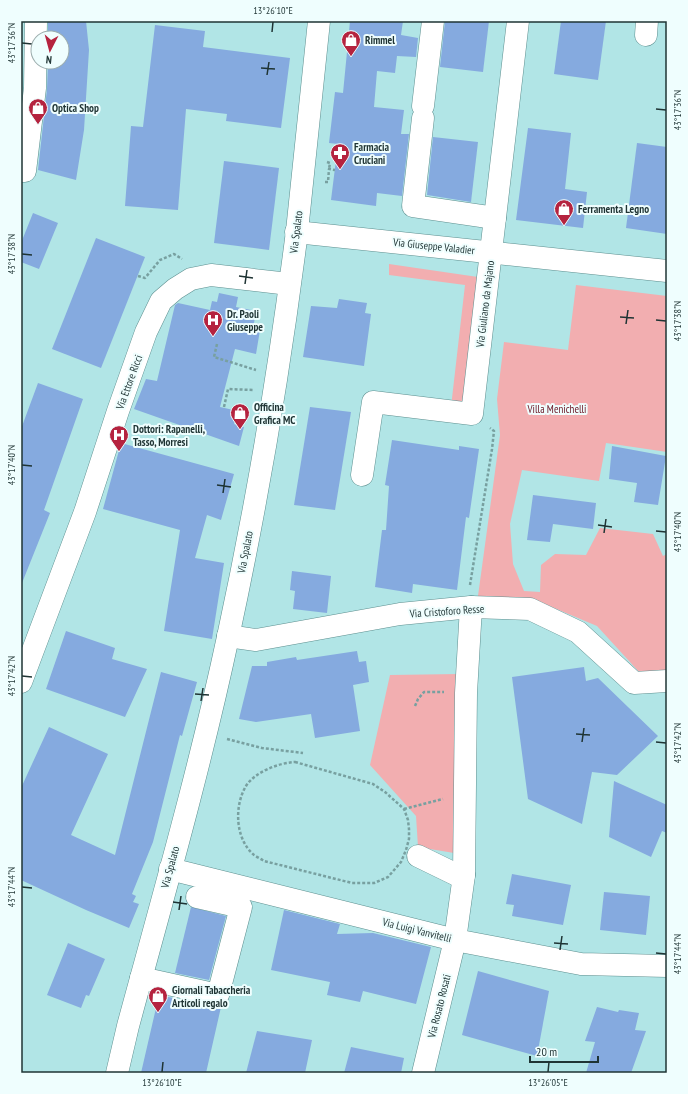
<svg xmlns="http://www.w3.org/2000/svg" width="688" height="1094" viewBox="0 0 688 1094" font-family="'PT Sans Narrow',sans-serif">
<style>
.green{fill:#f2aeb0}
.building{fill:#85aadf}
.lines{fill:none;stroke-linecap:round;stroke-linejoin:round}
.minor-casing{stroke:#5d8f8f;stroke-width:23}
.major-casing{stroke:#5d8f8f;stroke-width:23}
.path{stroke:#78a0a0;stroke-width:2.5;stroke-dasharray:3 2;stroke-linecap:butt}
.minor{stroke:#fff;stroke-width:22}
.major{stroke:#fff;stroke-width:22}
.ticks{fill:none;stroke:#1f3434;stroke-width:1.5}
.labels{text-anchor:middle;stroke-width:4;stroke-linejoin:round;paint-order:stroke}
.poi-label{font-size:11px;font-weight:bold;fill:#1f3434;stroke:#effefe;text-anchor:start}
.street-label{font-size:11px;fill:#1f3434;stroke:#effefe}
.park-label{font-size:11px;fill:#6b1725;stroke:#effefe}
.neatline{fill:none;stroke:#1f3434;stroke-width:1.5}
.ticks-label{font-size:10px;text-anchor:middle;fill:#1f3434}
</style>
<rect width="100%" height="100%" fill="#b1e5e6"/>
<g class="green">
<path d="M 389,264 L 478,277 L 462,409 L 451,407 L 465,285 L 389,275 Z"/>
<path d="M 576,285 L 667,296 L 667,452 L 606,443 L 599,481 L 522,470 L 510,524 L 513,564 L 524,591 L 540,592 L 541,565 L 555,554 L 586,555 L 600,528 L 653,534 L 663,556 L 667,554 L 667,672 L 640,673 L 597,626 L 535,600 L 478,596 L 500,435 L 497,399 L 504,342 L 568,350 Z"/>
<path d="M 459,674 L 454,853 L 418,847 L 416,816 L 370,765 L 390,675 Z"/>
</g>
<g class="building">
<path d="M 48,21 L 86,21 L 89,50 L 84,130 L 76,180 L 38,170 L 47,89 L 48,62 L 62,62 L 62,38 L 48,38 Z"/>
<path d="M 350,21 L 403,21 L 401,35 L 418,38 L 416,57 L 397,56 L 395,73 L 377,71 L 374,107 L 404,110 L 401,134 L 409,134 L 402,196 L 377,193 L 376,206 L 331,200 L 338,144 L 329,143 L 335,92 L 343,93 Z"/>
<path d="M 445,21 L 489,21 L 483,72 L 440,67 Z"/>
<path d="M 561,21 L 606,21 L 598,80 L 554,74 Z"/>
<path d="M 155,25 L 205,31 L 203,47 L 290,58 L 281,128 L 226,121 L 227,114 L 186,109 L 178,210 L 125,206 L 131,126 L 143,127 Z"/>
<path d="M 528,128 L 571,133 L 565,189 L 587,192 L 583,228 L 516,220 Z"/>
<path d="M 433,137 L 478,142 L 471,202 L 427,195 Z"/>
<path d="M 637,143 L 667,147 L 667,234 L 626,228 Z"/>
<path d="M 224,161 L 279,168 L 269,250 L 214,243 Z"/>
<path d="M 33,213 L 58,223 L 39,269 L 21,262 L 21,243 Z"/>
<path d="M 96,238 L 145,257 L 101,368 L 52,349 Z"/>
<path d="M 219,293 L 238,297 L 236,307 L 256,311 L 254,323 L 261,324 L 256,354 L 235,349 L 220,407 L 238,411 L 234,424 L 244,427 L 239,446 L 134,409 L 146,379 L 157,381 L 175,305 L 178,303 L 210,310 L 212,301 L 217,302 Z"/>
<path d="M 339,299 L 367,303 L 365,313 L 371,314 L 364,366 L 303,357 L 311,306 L 337,308 Z"/>
<path d="M 38,383 L 83,399 L 44,510 L 50,513 L 22,583 L 21,583 L 21,429 Z"/>
<path d="M 310,407 L 351,412 L 335,510 L 294,505 Z"/>
<path d="M 392,440 L 459,450 L 459,446 L 479,449 L 469,518 L 466,517 L 457,590 L 413,584 L 412,593 L 375,587 L 382,530 L 386,530 L 389,486 L 385,485 Z"/>
<path d="M 121,443 L 234,474 L 221,520 L 207,515 L 195,558 L 224,563 L 212,639 L 164,631 L 180,530 L 103,509 Z"/>
<path d="M 612,446 L 666,456 L 658,505 L 634,502 L 637,483 L 609,479 Z"/>
<path d="M 533,495 L 596,503 L 593,529 L 553,524 L 550,542 L 527,540 Z"/>
<path d="M 292,571 L 331,576 L 327,613 L 293,609 L 295,591 L 290,590 Z"/>
<path d="M 66,631 L 115,648 L 112,659 L 147,669 L 125,717 L 46,689 Z"/>
<path d="M 357,651 L 359,662 L 366,661 L 369,682 L 353,685 L 360,731 L 315,738 L 311,714 L 256,722 L 239,719 L 252,666 L 267,666 L 267,662 L 296,657 L 297,660 Z"/>
<path d="M 584,667 L 586,681 L 598,678 L 658,736 L 617,775 L 592,772 L 582,824 L 528,799 L 512,677 Z"/>
<path d="M 161,672 L 197,682 L 182,736 L 180,735 L 153,842 L 132,894 L 136,896 L 133,902 L 139,904 L 129,928 L 86,910 L 21,880 L 21,788 L 49,727 L 108,754 L 71,835 L 115,855 Z"/>
<path d="M 614,781 L 667,805 L 667,833 L 662,831 L 651,857 L 609,837 Z"/>
<path d="M 512,874 L 571,885 L 563,925 L 512,916 L 514,905 L 506,904 Z"/>
<path d="M 604,892 L 650,896 L 646,935 L 600,930 Z"/>
<path d="M 191,907 L 226,916 L 209,980 L 175,973 Z"/>
<path d="M 284,910 L 340,924 L 337,934 L 373,933 L 431,947 L 416,1004 L 363,991 L 360,1002 L 327,995 L 330,982 L 271,970 Z"/>
<path d="M 68,943 L 105,959 L 89,996 L 86,995 L 81,1008 L 47,995 Z"/>
<path d="M 478,971 L 549,991 L 537,1056 L 462,1035 Z"/>
<path d="M 159,995 L 215,1007 L 221,1007 L 206,1073 L 141,1073 Z"/>
<path d="M 597,1007 L 618,1012 L 619,1010 L 639,1013 L 635,1030 L 646,1031 L 631,1073 L 586,1073 L 595,1042 L 585,1041 Z"/>
<path d="M 257,1031 L 312,1040 L 305,1073 L 246,1073 Z"/>
<path d="M 351,1047 L 404,1058 L 401,1073 L 344,1073 Z"/>
</g>
<g class="lines">
<defs>
<g id="minor">
<path d="M 646,35 L 647,21"/>
<path d="M 423,106 L 433,21"/>
<path d="M 423,118 L 413,206 L 495,218"/>
<path d="M 21,171 L 25,171 L 35,88 L 36,21"/>
<path d="M 296,232 L 667,271"/>
<path d="M 362,475 L 373,402 L 472,414 L 518,21"/>
<path d="M 228,636 L 256,640 L 400,614 L 471,607 L 530,609 L 578,632 L 634,683 L 667,681"/>
<path d="M 21,682 L 85,512 L 118,411 L 146,332 L 161,301 L 175,289 L 191,279 L 211,275 L 289,284"/>
<path d="M 418,856 L 457,875 L 464,875"/>
<path d="M 170,869 L 455,940 L 581,964 L 667,966"/>
<path d="M 141,978 L 218,995 L 241,907 L 197,897"/>
<path d="M 423,1073 L 455,940 L 464,875 L 466,693 L 471,607"/>
</g>
<path id="major" d="M 117,1073 L 128,1026 C 163,897 200,768 228,637 C 257,503 280,367 297,231 C 305,161 312,91 319,21"/>
</defs>
<use href="#minor" class="minor-casing"/>
<use href="#major" class="major-casing"/>
<g class="path">
<path d="M 327,162 L 330,163 L 329,169"/>
<path d="M 325,182 L 328,182 L 329,169 L 335,170"/>
<path d="M 138,276 L 145,278 L 160,260 L 174,254 L 182,259"/>
<path d="M 217,344 L 214,357 L 256,370"/>
<path d="M 224,407 L 228,389 L 253,390"/>
<path d="M 470,585 L 492,449 L 494,431 L 490,428"/>
<path d="M 415,706 L 418,699 L 424,692 L 444,692"/>
<path d="M 227,739 L 262,748 L 303,753"/>
<path d="M 295,762 L 373,784 L 385,792 L 404,809 L 408,820 L 409,829 L 409,839 L 406,850 L 401,862 L 388,877 L 374,883 L 352,883 L 264,861 C 261,859 257,857 254,855 C 235,839 234,806 246,786 C 255,772 278,763 295,762 Z"/>
<path d="M 404,809 L 443,799"/>
</g>
<use href="#minor" class="minor"/>
<use href="#major" class="major"/>
</g>
<path class="ticks" d="M 272,32 L 273,22M 22,43 L 32,44M 261,68 L 275,69M 267,75 L 269,62M 656,109 L 666,110M 22,254 L 32,255M 239,276 L 253,278M 245,284 L 247,270M 620,317 L 634,318M 656,320 L 666,321M 626,324 L 628,310M 22,465 L 32,466M 217,485 L 231,487M 223,493 L 225,479M 598,525 L 612,527M 656,531 L 666,532M 604,533 L 606,519M 22,676 L 32,677M 195,694 L 209,695M 201,701 L 203,688M 576,734 L 590,735M 582,742 L 584,728M 656,742 L 666,743M 22,887 L 32,888M 173,902 L 187,904M 179,910 L 181,896M 554,943 L 568,944M 560,950 L 562,936M 656,953 L 666,954M 162,1072 L 163,1062M 548,1072 L 549,1062"/>
<defs>
<symbol id="shop-pin" viewBox="-11 -11 22 30"><path d="M0 17L-7.5 6A9.5 9.5 0 1 1 7.5 6Z" fill="#b5233f" stroke="#effefe"/><path d="M-5-2.5h2.3a2.7 3.5 0 0 1 5.4 0H5L5.5 6h-11ZM-1.5-2.5h3a1.5 2.3 0 0 0-3 0Z" fill="#fff"/></symbol>
<symbol id="pharmacy-pin" viewBox="-11 -11 22 30"><path d="M0 17L-7.5 6A9.5 9.5 0 1 1 7.5 6Z" fill="#b5233f" stroke="#effefe"/><path d="M-2-6h4v4h4v4h-4v4h-4v-4h-4v-4h4Z" fill="#fff"/></symbol>
<symbol id="hospital-pin" viewBox="-11 -11 22 30"><path d="M0 17L-7.5 6A9.5 9.5 0 1 1 7.5 6Z" fill="#b5233f" stroke="#effefe"/><path d="M-5-5h3v3.5h4V-5h3V5h-3V1.5h-4V5h-3Z" fill="#fff"/></symbol>
</defs>
<g fill-rule="evenodd">
<use href="#shop-pin" x="340" y="29" width="22" height="30"/>
<use href="#shop-pin" x="27" y="97" width="22" height="30"/>
<use href="#pharmacy-pin" x="329" y="142" width="22" height="30"/>
<use href="#shop-pin" x="553" y="198" width="22" height="30"/>
<use href="#hospital-pin" x="202" y="309" width="22" height="30"/>
<use href="#shop-pin" x="229" y="402" width="22" height="30"/>
<use href="#hospital-pin" x="108" y="424" width="22" height="30"/>
<use href="#shop-pin" x="147" y="985" width="22" height="30"/>
</g>
<g class="labels">
<g class="poi-label">
<text x="365" y="44">Rimmel</text>
<text x="52" y="112">Optica Shop</text>
<text x="354" y="151">Farmacia<tspan x="354" dy="13">Cruciani</tspan></text>
<text x="578" y="213">Ferramenta Legno</text>
<text x="227" y="318">Dr. Paoli<tspan x="227" dy="13">Giuseppe</tspan></text>
<text x="254" y="411">Officina<tspan x="254" dy="13">Grafica MC</tspan></text>
<text x="133" y="433">Dottori: Rapanelli,<tspan x="133" dy="13">Tasso, Morresi</tspan></text>
<text x="172" y="994">Giornali Tabaccheria<tspan x="172" dy="13">Articoli regalo</tspan></text>
</g>
<g class="street-label">
<text transform="translate(296 232) rotate(-83)" y="4">Via Spalato</text>
<text transform="translate(434 246) rotate(6)" y="4">Via Giuseppe Valadier</text>
<text transform="translate(485 304) rotate(-83)" y="4">Via Giuliano da Majano</text>
<text transform="translate(129 382) rotate(-70)" y="4">Via Ettore Ricci</text>
<text transform="translate(245 552) rotate(-79)" y="4">Via Spalato</text>
<text transform="translate(447 611) rotate(-4)" y="4">Via Cristoforo Resse</text>
<text transform="translate(170 867) rotate(-75)" y="4">Via Spalato</text>
<text transform="translate(417 930) rotate(14)" y="4">Via Luigi Vanvitelli</text>
<text transform="translate(439 1006) rotate(-76)" y="4">Via Rosato Rosati</text>
</g>
<g class="park-label">
<text x="557" y="413">Villa Menichelli</text>
</g>
</g>
<rect width="688" height="1094" fill="none" stroke="#effefe" stroke-width="44"/>
<g transform="translate(50 50) rotate(186)"><circle r="19" fill="#effefe" stroke="#9cadad"/>
<path d="M0-3L7 15L0 10L-7 15Z" fill="#b5233f"/>
<text y="-6" font-size="11" font-weight="bold" text-anchor="middle" fill="#1f3434">N</text>
</g>
<path d="M530 1056v6h68v-6" fill="none" stroke="#1f3434" stroke-width="2"/>
<text x="536" y="1056" font-size="12" fill="#1f3434" stroke="#effefe" stroke-width="3" paint-order="stroke">20 m</text>
<rect x="22" y="22" width="644" height="1050" class="neatline"/>
<g class="ticks-label">
<text x="273" y="14">13°26'10"E</text>
<text transform="translate(11 43) rotate(-90)" y="4">43°17'36"N</text>
<text transform="translate(677 110) rotate(-90)" y="4">43°17'36"N</text>
<text transform="translate(11 254) rotate(-90)" y="4">43°17'38"N</text>
<text transform="translate(677 321) rotate(-90)" y="4">43°17'38"N</text>
<text transform="translate(11 465) rotate(-90)" y="4">43°17'40"N</text>
<text transform="translate(677 532) rotate(-90)" y="4">43°17'40"N</text>
<text transform="translate(11 676) rotate(-90)" y="4">43°17'42"N</text>
<text transform="translate(677 743) rotate(-90)" y="4">43°17'42"N</text>
<text transform="translate(11 887) rotate(-90)" y="4">43°17'44"N</text>
<text transform="translate(677 954) rotate(-90)" y="4">43°17'44"N</text>
<text x="162" y="1086">13°26'10"E</text>
<text x="548" y="1086">13°26'05"E</text>
</g>
</svg>
